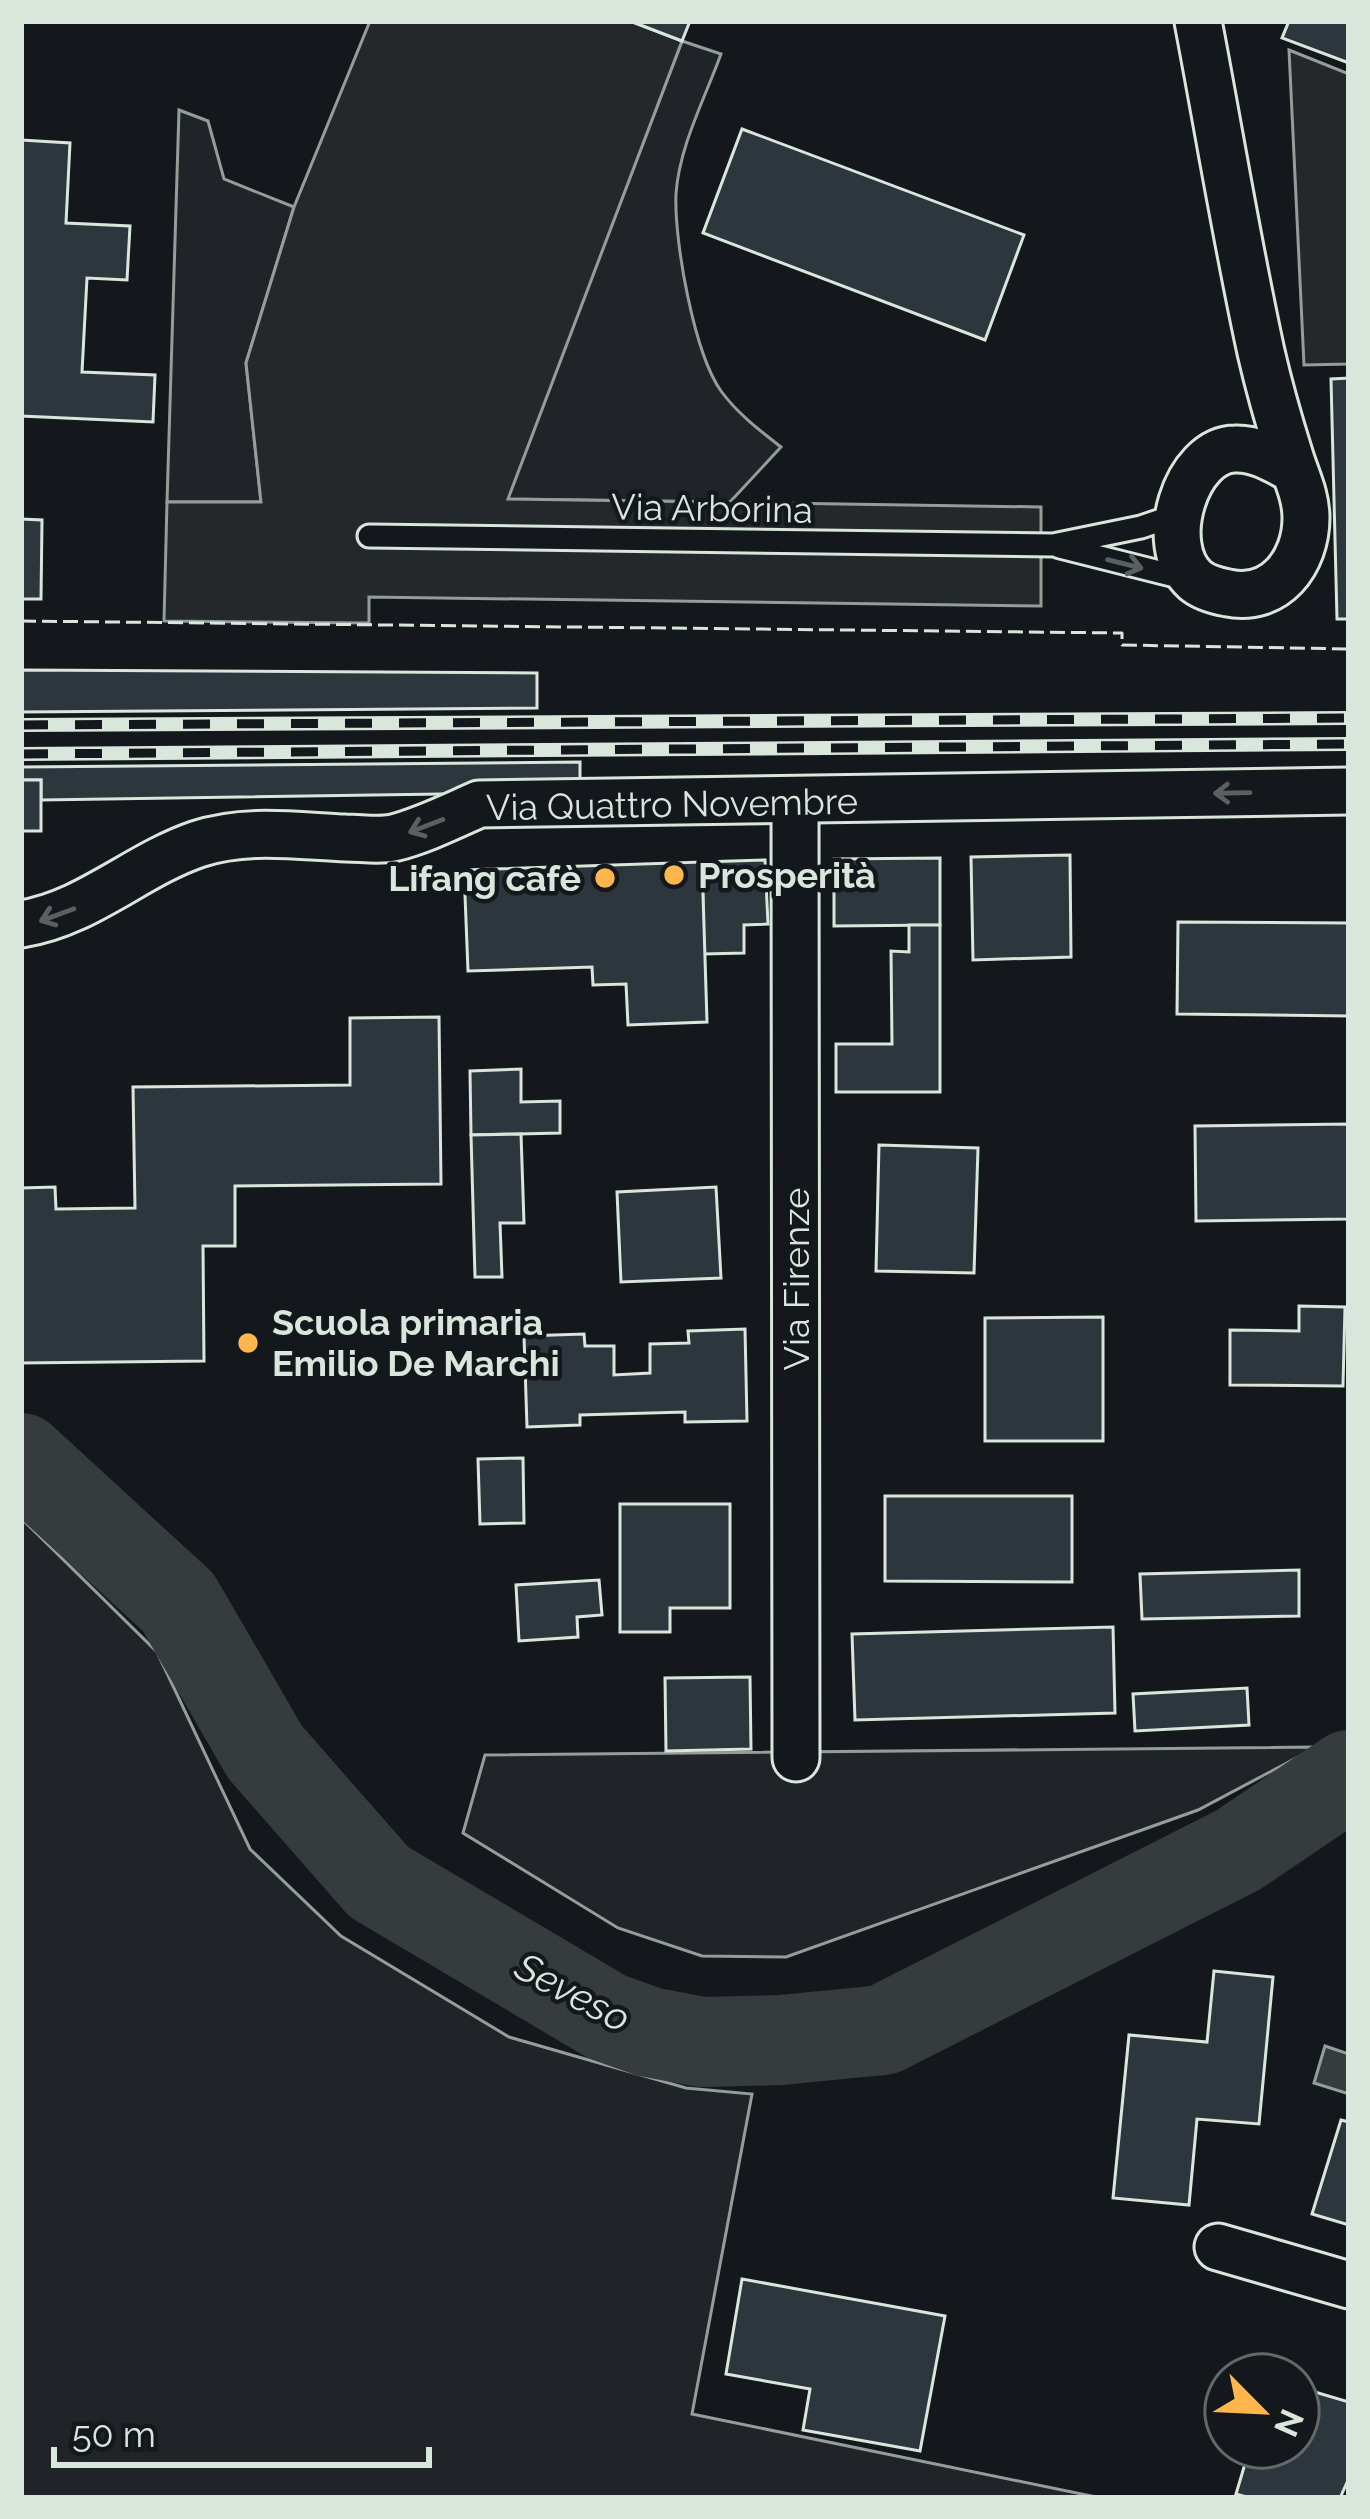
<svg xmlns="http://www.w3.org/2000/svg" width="1370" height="2519" viewBox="0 0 1370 2519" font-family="Raleway,sans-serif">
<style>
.green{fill:#202428;stroke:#939e99;stroke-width:3}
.parking{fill:#24282b;stroke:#939e99;stroke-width:3}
.water{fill:#363b3e;stroke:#939e99;stroke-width:3}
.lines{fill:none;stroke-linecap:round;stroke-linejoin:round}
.river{stroke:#363b3e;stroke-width:90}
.building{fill:#2c363c;stroke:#d8e6dc;stroke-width:3}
.lane-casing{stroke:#d8e6dc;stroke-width:27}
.street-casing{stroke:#d8e6dc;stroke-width:51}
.lane{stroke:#14181c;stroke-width:21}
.street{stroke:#14181c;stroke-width:45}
.rail-casing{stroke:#d8e6dc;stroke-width:14}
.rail{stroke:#14181c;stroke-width:9;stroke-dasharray:27;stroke-linecap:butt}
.fence{stroke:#d8e6dc;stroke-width:3;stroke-dasharray:15 6;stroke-linecap:butt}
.oneway{stroke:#59605f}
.poi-dot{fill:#ffb74d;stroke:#14181c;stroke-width:4.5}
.labels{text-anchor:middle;stroke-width:9;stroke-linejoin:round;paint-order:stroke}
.street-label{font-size:36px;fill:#d8e6dc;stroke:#14181c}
.poi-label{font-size:36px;font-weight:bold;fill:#d8e6dc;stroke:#14181c;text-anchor:start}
.water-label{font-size:39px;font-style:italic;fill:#d8e6dc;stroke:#14181c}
</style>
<rect width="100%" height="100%" fill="#14181c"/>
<g class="green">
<path d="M 682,41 L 721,54 C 705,98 679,147 676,194 C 674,241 694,353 721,391 C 737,413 759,430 781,447 L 730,502 L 507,499 Z"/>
<path d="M 179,110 L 208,121 L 224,179 L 294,207 L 246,363 L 261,502 L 167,502 Z"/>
<path d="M 21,1518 L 157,1652 L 250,1849 L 341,1936 L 509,2037 L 686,2088 L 752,2094 L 692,2414 L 1101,2498 L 21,2498 Z"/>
<path d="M 1317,1747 L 1198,1810 L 786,1957 L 702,1956 L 618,1928 L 463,1833 L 485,1755 Z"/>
</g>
<g class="parking">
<path d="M 370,21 L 630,21 L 682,41 L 508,499 L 1041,507 L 1041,606 L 369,597 L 369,623 L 164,621 L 167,502 L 261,502 L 246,363 L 294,207 Z"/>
<path d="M 1289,50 L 1349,74 L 1349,364 L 1304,365 Z"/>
</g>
<path class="water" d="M 1325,2046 L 1349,2054 L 1349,2094 L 1314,2083 Z"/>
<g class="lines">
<path class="river" d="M 21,1458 L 178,1602 L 265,1752 L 379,1882 L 607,2017 L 649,2032 L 702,2042 L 781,2040 L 883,2030 L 1238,1850 L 1349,1775"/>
</g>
<g class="building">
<path d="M 630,21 L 690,21 L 682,41 Z"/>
<path d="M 1289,21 L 1349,21 L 1349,63 L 1282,38 Z"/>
<path d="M 742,129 L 1024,235 L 985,340 L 703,233 Z"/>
<path d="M 21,140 L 70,143 L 66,223 L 130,226 L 127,280 L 87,278 L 82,372 L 155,375 L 153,422 L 21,416 Z"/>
<path d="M 1349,378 L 1349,619 L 1337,619 L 1331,379 Z"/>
<path d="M 21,519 L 42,520 L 41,599 L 21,599 Z"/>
<path d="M 21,670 L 537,673 L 537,708 L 21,712 Z"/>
<path d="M 580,762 L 580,792 L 41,800 L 41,780 L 21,780 L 21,767 Z"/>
<rect x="21" y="780" width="20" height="51"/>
<path d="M 1070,855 L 1071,957 L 973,960 L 971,857 Z"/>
<path d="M 940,858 L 940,925 L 834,926 L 834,859 Z"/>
<path d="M 765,860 L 768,924 L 744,925 L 744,953 L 704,954 L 702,862 Z"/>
<path d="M 702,862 L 707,1022 L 628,1025 L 626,984 L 593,985 L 592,967 L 468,971 L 464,870 Z"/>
<path d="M 1178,922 L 1349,923 L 1349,1016 L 1177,1014 Z"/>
<path d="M 909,925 L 940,925 L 940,1092 L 836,1092 L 836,1044 L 892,1044 L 891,951 L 909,952 Z"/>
<path d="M 439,1017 L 441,1184 L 235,1186 L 235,1246 L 203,1246 L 204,1361 L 21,1363 L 21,1188 L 55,1187 L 56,1209 L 135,1208 L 133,1087 L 350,1085 L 350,1018 Z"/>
<path d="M 521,1069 L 521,1102 L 560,1101 L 560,1133 L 471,1135 L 470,1071 Z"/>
<path d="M 1349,1124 L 1349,1219 L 1196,1221 L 1195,1126 Z"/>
<path d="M 521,1134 L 524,1223 L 500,1223 L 502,1277 L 475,1277 L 471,1135 Z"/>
<path d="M 879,1145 L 978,1148 L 974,1273 L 876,1271 Z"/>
<path d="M 716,1187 L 721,1278 L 621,1282 L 617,1192 Z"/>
<path d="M 1299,1306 L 1345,1307 L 1343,1386 L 1230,1385 L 1230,1330 L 1299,1331 Z"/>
<path d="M 1103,1317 L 1103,1441 L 985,1441 L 985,1318 Z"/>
<path d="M 745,1329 L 747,1421 L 685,1422 L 685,1412 L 580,1415 L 580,1425 L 527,1427 L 524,1336 L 584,1334 L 585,1346 L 614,1346 L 614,1375 L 650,1373 L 650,1344 L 689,1343 L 688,1331 Z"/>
<path d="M 523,1458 L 524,1523 L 480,1524 L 478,1459 Z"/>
<path d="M 885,1496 L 1072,1496 L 1072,1582 L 885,1581 Z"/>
<path d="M 620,1504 L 730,1504 L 730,1608 L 670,1608 L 670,1632 L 620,1632 Z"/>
<path d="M 1299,1570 L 1299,1616 L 1142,1619 L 1140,1574 Z"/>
<path d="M 599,1580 L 602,1615 L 577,1617 L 578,1637 L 519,1641 L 516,1585 Z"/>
<path d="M 1113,1627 L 1115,1713 L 855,1720 L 852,1634 Z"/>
<path d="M 750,1677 L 751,1749 L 666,1751 L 665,1678 Z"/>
<path d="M 1247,1688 L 1249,1725 L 1135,1731 L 1133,1694 Z"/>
<path d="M 1214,1971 L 1273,1977 L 1259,2124 L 1197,2119 L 1189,2205 L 1113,2198 L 1129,2035 L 1207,2042 Z"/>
<path d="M 1341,2120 L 1349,2122 L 1349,2225 L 1312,2214 Z"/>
<path d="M 742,2279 L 945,2316 L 920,2451 L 803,2430 L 810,2389 L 726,2374 Z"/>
<path d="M 1298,2387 L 1349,2402 L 1349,2478 L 1340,2498 L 1250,2498 L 1236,2494 L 1250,2447 L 1298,2447 Z"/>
</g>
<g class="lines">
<defs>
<g id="lane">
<path d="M 369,536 L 1053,545 L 1141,527 L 1176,515"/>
<path d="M 1060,547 L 1187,579"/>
</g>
<g id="street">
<path d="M 1198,21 C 1219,131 1237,242 1261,352 C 1269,387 1279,422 1290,457 C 1296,477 1306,495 1306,518 C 1306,562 1275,603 1228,593 C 1217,591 1203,587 1195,580 C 1156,545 1186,449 1235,449 C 1256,448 1276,460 1294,470"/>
<path d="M 795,800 L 796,1758"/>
<path d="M 21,924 C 87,914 136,865 198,844 C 246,828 297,836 346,838 C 361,838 378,841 393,838 C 422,831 452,816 479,804 L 1349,791"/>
<path d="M 1218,2247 L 1349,2285"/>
</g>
</defs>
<use href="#lane" class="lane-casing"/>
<use href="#street" class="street-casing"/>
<use href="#lane" class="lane"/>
<use href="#street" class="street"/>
<defs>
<g id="rail">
<path d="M 21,725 L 1349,718"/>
<path d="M 21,754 L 1349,744"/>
</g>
</defs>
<use href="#rail" class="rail-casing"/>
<use href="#rail" class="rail"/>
<path class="fence" d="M 21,621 L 1122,633 L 1122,645 L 1349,649"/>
</g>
<defs><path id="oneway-shaft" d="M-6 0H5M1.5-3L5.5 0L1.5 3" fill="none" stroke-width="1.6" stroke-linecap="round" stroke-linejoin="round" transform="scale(3)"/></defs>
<g class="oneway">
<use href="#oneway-shaft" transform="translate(1125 564) rotate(14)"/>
<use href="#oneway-shaft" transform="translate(1232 793) rotate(179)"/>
<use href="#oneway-shaft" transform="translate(426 826) rotate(159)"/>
<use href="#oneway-shaft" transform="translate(57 915) rotate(160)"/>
</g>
<g class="poi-dot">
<circle cx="674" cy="875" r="12"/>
<circle cx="605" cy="878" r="12"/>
<circle cx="248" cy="1343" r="12"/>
</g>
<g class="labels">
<g class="street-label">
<text transform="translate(712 508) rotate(1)" y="13">Via Arborina</text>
<text transform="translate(672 804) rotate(-1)" y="13">Via Quattro Novembre</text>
<text transform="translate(796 1279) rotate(-90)" y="13">Via Firenze</text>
</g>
<g class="poi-label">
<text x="698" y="888">Prosperità</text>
<text x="581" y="891" text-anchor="end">Lifang cafè</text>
<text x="272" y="1335">Scuola primaria<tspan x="272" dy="41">Emilio De Marchi</tspan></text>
</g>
<g class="water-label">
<text transform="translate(573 1992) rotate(28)" y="14">Seveso</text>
</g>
</g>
<rect width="1370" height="2519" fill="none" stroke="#d8e6dc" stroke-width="48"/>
<g transform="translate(1262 2411) rotate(114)"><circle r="57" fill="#14181c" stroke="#626a69" stroke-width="3"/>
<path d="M0-9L21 45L0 30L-21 45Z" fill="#ffb74d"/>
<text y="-18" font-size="33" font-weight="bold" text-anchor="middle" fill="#d8e6dc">N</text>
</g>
<path d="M54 2447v18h375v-18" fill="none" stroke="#d8e6dc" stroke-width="6"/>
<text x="72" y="2447" font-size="36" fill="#d8e6dc" stroke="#14181c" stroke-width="9" paint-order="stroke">50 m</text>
</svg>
